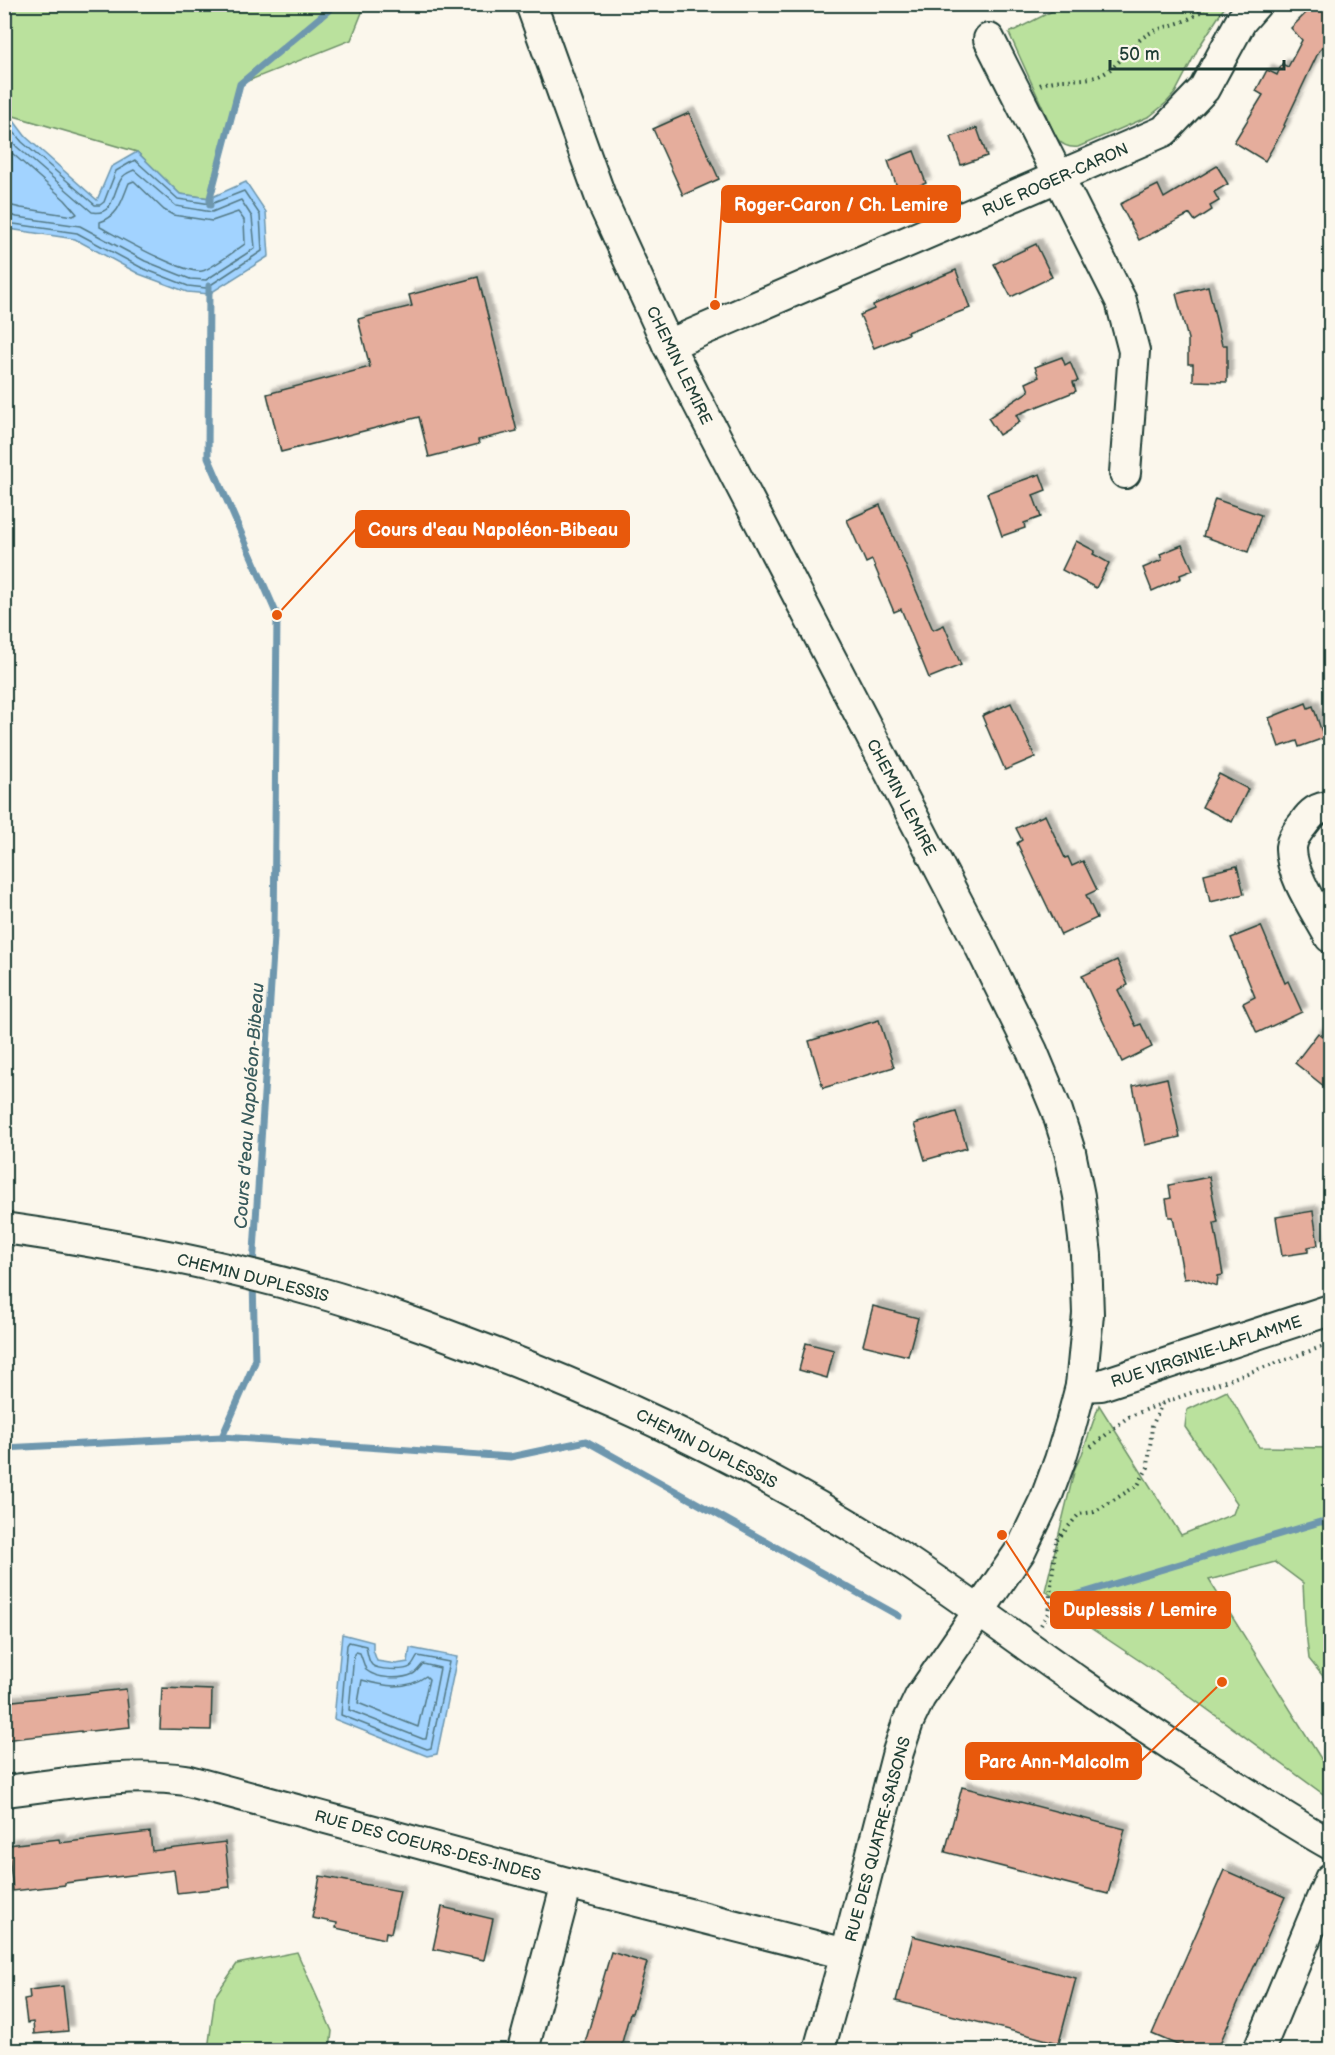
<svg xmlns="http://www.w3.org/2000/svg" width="1335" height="2055" viewBox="0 0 1335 2055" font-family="'Balsamiq Sans',sans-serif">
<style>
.green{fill:#bae19d;stroke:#6c8f68;stroke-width:1.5}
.water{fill:#a2d3ff;stroke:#6e97ae;stroke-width:1.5}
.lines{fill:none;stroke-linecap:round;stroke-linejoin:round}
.shore{stroke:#537985;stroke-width:1.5}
.stream{stroke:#6e97ae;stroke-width:7}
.building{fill:#e5ad9c;stroke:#1f3d34;stroke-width:1.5;filter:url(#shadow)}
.minor-casing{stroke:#1f3d34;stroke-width:34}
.path{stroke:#1f3d34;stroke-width:4;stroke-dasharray:1.5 4.5;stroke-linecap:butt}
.minor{stroke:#fbf7ec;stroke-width:30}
.labels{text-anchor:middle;stroke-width:5;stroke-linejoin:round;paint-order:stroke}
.street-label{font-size:16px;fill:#1f3d34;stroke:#fbf7ec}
.water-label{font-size:18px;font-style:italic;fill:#395b5d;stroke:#fbf7ec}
.leader{fill:none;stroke:#e8590c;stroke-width:2}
.callout-dot{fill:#e8590c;stroke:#fbf7ec;stroke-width:2}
.callout{fill:#e8590c;stroke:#e8590c;stroke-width:2}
.callout-label{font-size:18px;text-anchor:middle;font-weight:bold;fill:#fff}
</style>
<defs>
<filter id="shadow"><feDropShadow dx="5.5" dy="-5.5" stdDeviation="1.5" flood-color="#0004"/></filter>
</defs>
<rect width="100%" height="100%" fill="#fbf7ec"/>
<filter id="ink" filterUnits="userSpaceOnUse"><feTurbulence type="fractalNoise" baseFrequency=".0167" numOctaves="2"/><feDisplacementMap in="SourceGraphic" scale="12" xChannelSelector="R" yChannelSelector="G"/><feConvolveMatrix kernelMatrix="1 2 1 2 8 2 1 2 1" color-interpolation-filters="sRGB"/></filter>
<g filter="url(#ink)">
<g class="green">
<path d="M 1066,4 L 1226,4 L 1226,5 L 1199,47 L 1175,93 L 1166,103 L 1150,116 L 1078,147 C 1068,148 1062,145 1056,137 L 1009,33 Z"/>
<path d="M 4,5 L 365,5 L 351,40 L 240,84 L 210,198 L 180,194 L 137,152 L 7,114 L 4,109 Z"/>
<path d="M 1227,1391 L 1259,1447 L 1330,1448 L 1330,1685 L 1309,1659 L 1305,1623 L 1303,1583 L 1275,1562 L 1209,1580 L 1330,1773 L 1330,1799 L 1152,1669 L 1065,1611 L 1064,1604 L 1045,1591 L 1075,1468 L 1082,1454 L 1099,1405 L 1181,1535 L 1233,1514 L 1237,1503 L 1185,1427 L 1187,1410 Z"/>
<path d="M 297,1952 L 332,2031 L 330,2050 L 208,2050 L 215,1996 L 237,1964 Z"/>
</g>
<g class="water">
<path d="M 5,109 L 26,137 L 97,200 L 111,167 L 137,152 L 180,194 L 210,198 L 246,182 L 266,212 L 269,256 L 209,294 L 187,292 L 139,274 L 75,239 L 9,229 L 4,223 Z"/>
<path d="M 342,1634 L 373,1642 L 373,1650 L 377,1661 L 396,1664 L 408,1662 L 410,1648 L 457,1657 L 437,1754 L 427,1756 L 334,1719 Z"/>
</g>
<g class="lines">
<g class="shore">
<path d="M 4,120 L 22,142 L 95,205 L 100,205 L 104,202 L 116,171 L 135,160 L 178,199 L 211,204 L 244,191 L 260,215 L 262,251 L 206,288 L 188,286 L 142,268 L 77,233 L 14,224 L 4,220"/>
<path d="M 4,132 L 17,147 L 92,212 C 115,216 112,191 122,178 C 124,174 130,172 134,170 L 176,206 L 212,212 L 241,200 L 252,217 L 255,248 L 206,280 L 190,279 L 145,261 L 80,226 L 17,217 L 4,213"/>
<path d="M 4,146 L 65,200 L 77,214 L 73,216 L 21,208 L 4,204"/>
<path d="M 134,181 L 164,210 L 173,215 L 212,221 L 238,212 L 244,220 L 245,244 C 238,249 209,270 202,271 C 183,274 119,237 100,227 L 100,222 C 119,216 122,200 129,183 Z"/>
<path d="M 349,1642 L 366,1646 C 367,1651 368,1661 372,1665 C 377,1670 404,1671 410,1667 C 414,1665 415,1659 418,1656 L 449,1662 L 431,1748 L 427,1749 L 341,1715 L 347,1645 Z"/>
<path d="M 356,1652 L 360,1653 L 366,1670 C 377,1679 400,1680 413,1674 C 417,1672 420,1667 423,1664 L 440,1668 L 426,1739 L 423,1739 L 349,1710 L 354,1654 Z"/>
<path d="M 426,1676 L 429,1679 L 418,1727 L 358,1703 L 362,1680 C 383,1686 406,1691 426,1676 Z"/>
</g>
<g class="stream">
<path d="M 210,205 L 210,198 L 240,84 L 336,4"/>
<path d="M 209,286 L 208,457 L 277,615 L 274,937 L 253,1267"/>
<path d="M 222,1437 L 255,1362 L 253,1281"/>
<path d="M 4,1448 L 222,1437 L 510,1457 L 586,1441 L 899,1616"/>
<path d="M 1063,1599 L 1320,1522 L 1330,1522"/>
</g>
</g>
<g class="building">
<path d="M 1315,4 L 1323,4 L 1330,13 L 1330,41 L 1319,51 L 1284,125 L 1285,126 L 1265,161 L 1234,142 L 1263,95 L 1256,91 L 1267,70 L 1277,75 L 1282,64 L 1288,67 L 1302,40 L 1291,28 Z"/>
<path d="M 689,113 L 719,179 L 683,195 L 653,129 Z"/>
<path d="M 977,128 L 987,156 L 961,165 L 951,137 Z"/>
<path d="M 914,151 L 926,183 L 899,193 L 888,161 Z"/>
<path d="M 1217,166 L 1228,184 L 1214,192 L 1219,201 L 1210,206 L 1212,210 L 1195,221 L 1190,214 L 1139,240 L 1120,204 L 1158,185 L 1164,198 Z"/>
<path d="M 1036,244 L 1052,277 L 1011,297 L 994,264 Z"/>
<path d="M 956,270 L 970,308 L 907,332 L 908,334 L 874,348 L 860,315 L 874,309 L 873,305 Z"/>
<path d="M 478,277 L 517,431 L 478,440 L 479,444 L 429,457 L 419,417 L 281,452 L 267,394 L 370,367 L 358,319 L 412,306 L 409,295 Z"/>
<path d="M 1208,286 L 1222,345 L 1227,345 L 1227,382 L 1193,381 L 1193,364 L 1188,364 L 1188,339 L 1176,294 Z"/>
<path d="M 1062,357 L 1065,365 L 1070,362 L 1078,381 L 1073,382 L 1076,391 L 1016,415 L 1020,422 L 999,435 L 988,418 L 1029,391 L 1026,383 L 1039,377 L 1035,367 Z"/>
<path d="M 1040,474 L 1046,490 L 1033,495 L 1041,517 L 1024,523 L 1025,528 L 1002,536 L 987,493 Z"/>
<path d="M 1215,499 L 1261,515 L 1248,552 L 1203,536 Z"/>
<path d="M 880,505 L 933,630 L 944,625 L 961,665 L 929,678 L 901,609 L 894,612 L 872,560 L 866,563 L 847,520 Z"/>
<path d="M 1076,541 L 1095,551 L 1093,554 L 1109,563 L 1096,588 L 1062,570 Z"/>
<path d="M 1182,545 L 1193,570 L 1180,575 L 1181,578 L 1152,591 L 1143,568 L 1162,560 L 1160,554 Z"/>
<path d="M 1011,703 L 1035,757 L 1005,770 L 982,716 Z"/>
<path d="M 1306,703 L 1308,708 L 1313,706 L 1324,738 L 1299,747 L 1297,741 L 1279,747 L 1269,718 Z"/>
<path d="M 1219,774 L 1248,789 L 1232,822 L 1202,807 Z"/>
<path d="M 1045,815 L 1065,858 L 1068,857 L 1072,866 L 1083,861 L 1097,890 L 1086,895 L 1097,918 L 1061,935 L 1017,843 L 1022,840 L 1016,828 Z"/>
<path d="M 1237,866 L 1244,894 L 1210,902 L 1204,874 Z"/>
<path d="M 1261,926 L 1285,983 L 1288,981 L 1302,1012 L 1257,1033 L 1243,1003 L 1255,997 L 1231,938 Z"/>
<path d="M 1117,960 L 1128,985 L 1118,990 L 1136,1026 L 1141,1024 L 1152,1047 L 1122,1062 L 1082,976 Z"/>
<path d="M 879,1020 L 894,1067 L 823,1088 L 809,1041 Z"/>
<path d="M 1318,1033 L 1330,1042 L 1330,1091 L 1295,1063 Z"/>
<path d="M 1167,1078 L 1180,1137 L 1145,1145 L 1133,1086 Z"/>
<path d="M 956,1112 L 967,1148 L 925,1160 L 914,1124 Z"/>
<path d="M 1209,1177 L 1218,1222 L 1214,1223 L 1223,1275 L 1218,1276 L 1217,1286 L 1194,1278 L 1184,1279 L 1173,1217 L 1169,1217 L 1166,1199 L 1171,1198 L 1169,1185 Z"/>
<path d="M 1313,1211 L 1318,1245 L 1308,1247 L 1308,1252 L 1282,1256 L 1276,1217 Z"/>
<path d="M 873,1306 L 918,1318 L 908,1356 L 863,1345 Z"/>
<path d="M 806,1343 L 834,1350 L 827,1378 L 799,1370 Z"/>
<path d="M 162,1688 L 212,1690 L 211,1730 L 160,1729 Z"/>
<path d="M 126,1689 L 130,1727 L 81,1732 L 81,1731 L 4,1740 L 4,1702 Z"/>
<path d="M 962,1787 L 1125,1829 L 1108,1894 L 945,1852 Z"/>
<path d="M 150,1832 L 152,1851 L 225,1842 L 230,1887 L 177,1893 L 174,1870 L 65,1883 L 65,1885 L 13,1891 L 8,1845 L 59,1839 L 60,1843 Z"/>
<path d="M 1224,1870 L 1285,1897 L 1217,2050 L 1189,2050 L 1152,2034 Z"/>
<path d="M 320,1876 L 400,1891 L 391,1933 L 386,1932 L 385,1939 L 336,1928 L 337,1923 L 312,1918 Z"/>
<path d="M 442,1907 L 493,1919 L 484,1960 L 433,1949 Z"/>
<path d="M 913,1936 L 1076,1978 L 1059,2043 L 896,2001 Z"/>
<path d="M 611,1952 L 647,1963 L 632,2013 L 630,2013 L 620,2050 L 583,2050 Z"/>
<path d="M 63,1986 L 68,2031 L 34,2034 L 33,2022 L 27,2023 L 24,1999 L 30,1998 L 29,1990 Z"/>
</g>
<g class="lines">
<defs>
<g id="minor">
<path d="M 531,4 L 602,201 L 668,345 L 976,938 L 1032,1051 L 1057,1111 L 1070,1152 L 1079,1196 L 1086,1255 L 1088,1314 L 1081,1386 L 1071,1424 L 1060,1460 L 1046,1498 L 1021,1550 L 920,1697 L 908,1722 L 898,1752 L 846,1954 L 819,2050"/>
<path d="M 989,39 L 1121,301 L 1134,351 L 1125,473"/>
<path d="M 668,345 L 1164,131 L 1204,89 L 1241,21 L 1256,4"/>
<path d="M 1330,807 C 1318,807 1311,813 1304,823 C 1298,830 1292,838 1291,847 C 1290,874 1318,914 1330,937"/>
<path d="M 4,1228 C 110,1243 215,1263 317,1292 C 375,1308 431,1329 486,1350 C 625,1403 759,1467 885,1547 C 952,1590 1015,1638 1080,1683 C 1123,1713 1166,1742 1210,1770 C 1250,1795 1289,1821 1330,1844"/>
<path d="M 1081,1386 L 1101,1385 L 1330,1310"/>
<path d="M 4,1791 C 64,1784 126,1772 185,1780 L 567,1883 L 846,1954"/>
<path d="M 523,2050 L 567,1883"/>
<path d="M 1259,2050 L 1330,1879"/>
</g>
</defs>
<use href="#minor" class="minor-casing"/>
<g class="path">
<path d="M 1040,85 C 1058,77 1077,82 1095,77 C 1116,72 1128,47 1145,36 C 1165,23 1193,25 1207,4"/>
<path d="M 1091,1447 L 1128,1417 L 1171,1400 L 1330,1344"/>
<path d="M 1057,1540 L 1079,1514 L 1094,1512 L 1138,1485 L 1148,1467 L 1152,1426 L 1162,1404"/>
<path d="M 1041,1625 L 1048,1613 L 1056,1542"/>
</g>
<use href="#minor" class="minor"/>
</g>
</g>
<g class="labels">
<g class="street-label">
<text transform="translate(1055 179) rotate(-24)" y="6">RUE ROGER-CARON</text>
<text transform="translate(680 365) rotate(64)" y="6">CHEMIN LEMIRE</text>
<text transform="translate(902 797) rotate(62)" y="6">CHEMIN LEMIRE</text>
<text transform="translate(253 1277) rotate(14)" y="6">CHEMIN DUPLESSIS</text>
<text transform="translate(1206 1351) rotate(-18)" y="6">RUE VIRGINIE-LAFLAMME</text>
<text transform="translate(707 1448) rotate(27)" y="6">CHEMIN DUPLESSIS</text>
<text transform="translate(877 1839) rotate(-75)" y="6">RUE DES QUATRE-SAISONS</text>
<text transform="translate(428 1845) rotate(15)" y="6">RUE DES COEURS-DES-INDES</text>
</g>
<g class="water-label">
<text transform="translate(249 1106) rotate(-86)" y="6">Cours d'eau Napoléon-Bibeau</text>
</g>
</g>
<path class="leader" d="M715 305L722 204M277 615L356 529M1002 1535L1051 1610M1222 1682L1141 1761"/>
<g class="callout-dot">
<circle cx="715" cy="305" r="6"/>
<circle cx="277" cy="615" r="6"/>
<circle cx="1002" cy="1535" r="6"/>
<circle cx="1222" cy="1682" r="6"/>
</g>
<g class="callout">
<rect x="722" y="186" width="238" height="36" rx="6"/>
<rect x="356" y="511" width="273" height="36" rx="6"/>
<rect x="1051" y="1592" width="179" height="36" rx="6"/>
<rect x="966" y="1743" width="175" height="36" rx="6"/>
</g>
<g class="callout-label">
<text x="841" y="211">Roger-Caron / Ch. Lemire</text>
<text x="493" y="536">Cours d'eau Napoléon-Bibeau</text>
<text x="1140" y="1616">Duplessis / Lemire</text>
<text x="1054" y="1768">Parc Ann-Malcolm</text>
</g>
<rect width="1335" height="2055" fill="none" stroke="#fbf7ec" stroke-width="24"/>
<rect x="12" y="12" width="1311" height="2031" fill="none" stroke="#1f3d34" stroke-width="2" filter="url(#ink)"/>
<path d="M1110 60v9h174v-9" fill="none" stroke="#1f3d34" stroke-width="3"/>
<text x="1119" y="60" font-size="18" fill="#1f3d34" stroke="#fbf7ec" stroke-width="4.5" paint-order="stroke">50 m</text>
</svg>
